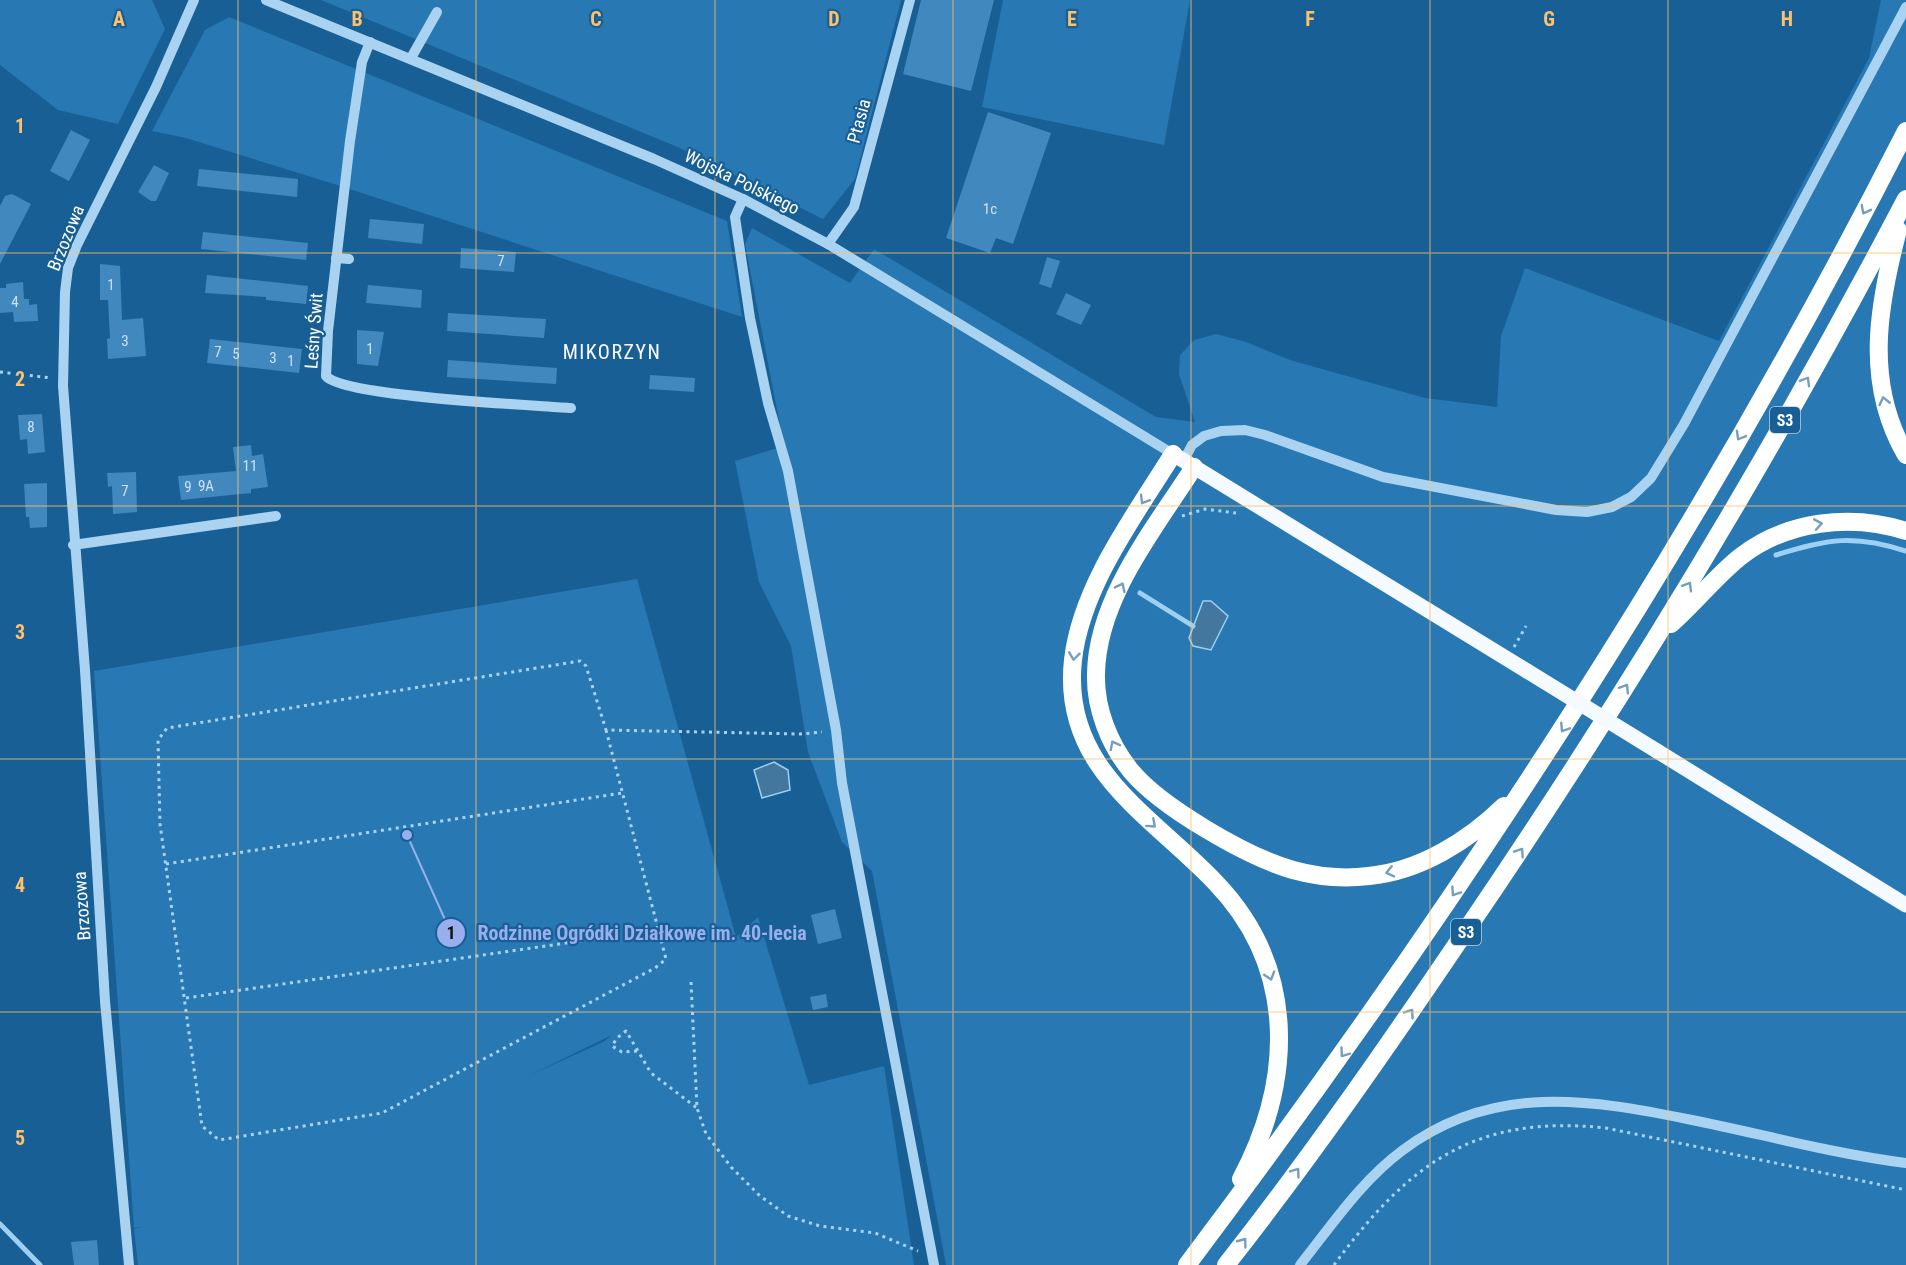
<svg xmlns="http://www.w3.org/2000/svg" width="1906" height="1265" viewBox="0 0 1906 1265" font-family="'Roboto Condensed',sans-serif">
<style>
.green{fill:#2778b3;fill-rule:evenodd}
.water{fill:#44779d;stroke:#9dd0f3;stroke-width:1.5}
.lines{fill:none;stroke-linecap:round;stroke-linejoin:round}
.stream{stroke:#9dd0f3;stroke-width:5}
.building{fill:#4088be}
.path{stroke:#aad3f1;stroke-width:3;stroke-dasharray:3 4.5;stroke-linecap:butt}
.minor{stroke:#aad3f1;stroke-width:10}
.major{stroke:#f4faff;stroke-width:15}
.highway{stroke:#fff;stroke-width:18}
.major-bridge{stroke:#f4faff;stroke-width:15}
.oneway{stroke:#749fc0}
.grid{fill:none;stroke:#ffc16a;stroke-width:1.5;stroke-opacity:0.55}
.labels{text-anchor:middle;stroke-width:4.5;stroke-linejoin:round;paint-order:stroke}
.number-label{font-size:15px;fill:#cfe1ef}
.shield{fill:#185f96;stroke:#bacfe0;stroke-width:1.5}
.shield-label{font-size:16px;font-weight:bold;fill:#fff}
.street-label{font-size:18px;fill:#fff;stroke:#185f96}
.neighbourhood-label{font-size:20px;letter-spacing:1.5px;fill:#fff;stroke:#185f96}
.grid-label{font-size:20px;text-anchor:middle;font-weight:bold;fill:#ffc16a;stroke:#185f96;stroke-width:4.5;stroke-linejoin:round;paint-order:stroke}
.leader{fill:none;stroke:#99afed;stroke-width:2}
.callout-dot{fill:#99afed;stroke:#185f96;stroke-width:2}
.mark-label{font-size:18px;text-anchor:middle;font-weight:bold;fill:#111}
.callout-label{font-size:20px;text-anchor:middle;font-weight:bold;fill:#99afed;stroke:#185f96;stroke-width:4.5;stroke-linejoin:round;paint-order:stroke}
</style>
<rect width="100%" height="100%" fill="#185f96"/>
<g class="green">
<path d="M 0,0 L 152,0 L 165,29 L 118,124 L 58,110 L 0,65 Z"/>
<path d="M 321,0 L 901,0 L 855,179 L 823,219 L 680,148 Z"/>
<path d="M 1003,0 L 1190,0 L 1164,145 L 982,107 Z"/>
<path d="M 1881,0 L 1906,0 L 1906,1265 L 946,1265 L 872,871 L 842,842 L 808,752 L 791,646 L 759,582 L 735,461 L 784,446 L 745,244 L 752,228 L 850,283 L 874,249 L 1156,417 L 1195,422 L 1179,374 L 1180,355 L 1194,340 L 1216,334 L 1246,342 L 1290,360 L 1425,398 L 1497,407 L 1501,336 L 1525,268 L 1719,341 L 1869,58 Z"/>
<path d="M 229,17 L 727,221 L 742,317 L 334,184 L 186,138 L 152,131 L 205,30 Z"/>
<path d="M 637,579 L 736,937 L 758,917 L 809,1085 L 884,1066 L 914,1265 L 138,1265 L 134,1229 L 143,1227 L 134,1228 L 94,671 ZM 611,1036 L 603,1042 L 530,1075 L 610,1036 Z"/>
</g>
<g class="water">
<path d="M 1203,601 L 1211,601 L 1228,616 L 1211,650 L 1193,646 L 1189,638 Z"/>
<path d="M 774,762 L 788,770 L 790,790 L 762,798 L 754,770 Z"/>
</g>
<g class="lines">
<g class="stream">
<path d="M 1776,555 C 1829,539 1853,534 1906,551"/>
<path d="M 1140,593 L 1193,626"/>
<path d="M 0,1224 L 40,1265"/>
</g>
</g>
<g class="building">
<path d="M 921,0 L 994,0 L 971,91 L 903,74 Z"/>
<path d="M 988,112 L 1051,133 L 1013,244 L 996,238 L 990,253 L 946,238 Z"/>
<path d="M 71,130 L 90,140 L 69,181 L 50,171 Z"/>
<path d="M 154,165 L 169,173 L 156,201 L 151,201 L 138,192 Z"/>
<path d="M 199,169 L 298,179 L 297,197 L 197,186 Z"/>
<path d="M 12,194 L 31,204 L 0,264 L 0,206 L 5,196 Z"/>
<path d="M 370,219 L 424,224 L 422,244 L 368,238 Z"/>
<path d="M 203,232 L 308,243 L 306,260 L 201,249 Z"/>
<path d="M 461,248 L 516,252 L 514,272 L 460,268 Z"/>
<path d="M 1047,257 L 1060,261 L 1051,288 L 1039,284 Z"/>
<path d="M 100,264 L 120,266 L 122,320 L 143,318 L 146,356 L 108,359 L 107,339 L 110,338 L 108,300 L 100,300 Z"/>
<path d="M 207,275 L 308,286 L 306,304 L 266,300 L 266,297 L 205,293 Z"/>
<path d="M 23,282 L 24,299 L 29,299 L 29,305 L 37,304 L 38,321 L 14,322 L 13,312 L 0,313 L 0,288 L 6,288 L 6,284 Z"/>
<path d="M 368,285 L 422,290 L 421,308 L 366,303 Z"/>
<path d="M 1066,293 L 1091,305 L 1081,325 L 1056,314 Z"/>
<path d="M 448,313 L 546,319 L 544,338 L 447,331 Z"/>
<path d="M 357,330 L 384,332 L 378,366 L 357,364 Z"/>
<path d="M 210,339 L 302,349 L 299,373 L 207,363 Z"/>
<path d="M 448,360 L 557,368 L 556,384 L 447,377 Z"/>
<path d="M 650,375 L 695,378 L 694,392 L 649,389 Z"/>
<path d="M 42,414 L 45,452 L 28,454 L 27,439 L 20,440 L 18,415 Z"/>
<path d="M 251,445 L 252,456 L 263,454 L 268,487 L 251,489 L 251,493 L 181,500 L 178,476 L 236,471 L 233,447 Z"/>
<path d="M 136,472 L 137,512 L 113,514 L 112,486 L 108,487 L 107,473 Z"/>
<path d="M 47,483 L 47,527 L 30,528 L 29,517 L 26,517 L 24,484 Z"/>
<path d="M 835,909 L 842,938 L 818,944 L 811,915 Z"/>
<path d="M 826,994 L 828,1007 L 813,1010 L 810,997 Z"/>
<path d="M 97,1240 L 99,1265 L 74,1265 L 71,1242 Z"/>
</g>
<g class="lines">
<g class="path">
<path d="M 0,372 L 51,378"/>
<path d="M 1182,516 L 1205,509 L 1236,513"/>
<path d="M 1514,647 L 1526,626"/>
<path d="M 606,730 L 666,959 L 655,968 L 382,1113 L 219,1140 L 202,1126 L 160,824 L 158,740 L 167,728 L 580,661 L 586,666 L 606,730 L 800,734 L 822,732"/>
<path d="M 166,864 L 622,793"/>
<path d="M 691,982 L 697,1108 L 706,1134 L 731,1167 L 760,1196 L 788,1216 L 820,1226 L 875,1233 L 918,1251"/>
<path d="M 186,998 L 594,939 L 659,932"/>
<path d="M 637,1051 L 622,1052 L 612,1046 L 617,1038 L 626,1031 L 651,1073 L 697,1108"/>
<path d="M 1334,1265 C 1409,1163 1475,1114 1606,1128 L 1906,1190"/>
</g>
<g class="minor">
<path d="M 266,0 L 654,159 L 743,199 L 828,244 L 1173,454"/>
<path d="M 370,42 L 362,62 L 350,141 L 328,331 L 326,376 C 343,397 534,405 571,408"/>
<path d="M 411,58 L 437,12"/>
<path d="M 743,199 L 735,217 L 750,318 L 768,403 L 788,471 L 836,730 L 842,783 L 934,1265"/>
<path d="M 828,244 L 854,207 L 910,0"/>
<path d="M 336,258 L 349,259"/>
<path d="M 1184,460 L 1192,445 L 1204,436 L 1221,431 L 1245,430 L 1265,435 L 1383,477 L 1556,510 L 1587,512 L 1612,507 L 1631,497 L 1651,478 L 1684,424 L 1906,7"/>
<path d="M 73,545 L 276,516"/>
<path d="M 129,1265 L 105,1001 L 85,670 L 63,386 L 65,292 L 68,268 L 77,245 L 156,87 L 194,0"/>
<path d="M 1300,1265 C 1332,1225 1361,1181 1403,1150 C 1493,1083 1589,1099 1692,1120 C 1762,1134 1834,1154 1906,1163"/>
</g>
<g class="major">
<path d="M 1173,454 L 1527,671"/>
<path d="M 1657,751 L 1906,905"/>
</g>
<g class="highway">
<path d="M 1898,230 C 1878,306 1864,383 1906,455"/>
<path d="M 1173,454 C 1135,515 1081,587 1073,660 C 1061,768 1150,814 1215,882 C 1297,967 1294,1079 1241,1179"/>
<path d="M 1194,467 C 1155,528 1097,598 1096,674 C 1095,708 1109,744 1131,771 C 1161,807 1247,857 1293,870 C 1318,877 1344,879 1369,876 C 1420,871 1468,841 1504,806"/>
<path d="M 1671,624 C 1695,603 1715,577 1740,557 C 1786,521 1851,513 1906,531"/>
<path d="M 1187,1265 C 1457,906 1703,531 1906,131"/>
<path d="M 1226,1265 C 1311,1157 1390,1043 1467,929 C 1627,694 1774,451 1906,199"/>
</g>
<path class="major-bridge" d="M 1527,671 L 1657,751"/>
</g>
<defs><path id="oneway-chevron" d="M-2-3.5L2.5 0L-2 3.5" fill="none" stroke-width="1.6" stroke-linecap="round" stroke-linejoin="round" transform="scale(1.5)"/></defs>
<g class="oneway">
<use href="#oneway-chevron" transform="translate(1865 210) rotate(118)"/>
<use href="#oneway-chevron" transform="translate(1806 381) rotate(-60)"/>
<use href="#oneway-chevron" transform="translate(1884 401) rotate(-103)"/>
<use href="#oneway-chevron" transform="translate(1740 436) rotate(120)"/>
<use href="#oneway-chevron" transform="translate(1144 500) rotate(121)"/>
<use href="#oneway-chevron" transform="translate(1818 524) rotate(-10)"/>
<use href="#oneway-chevron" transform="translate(1688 586) rotate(-59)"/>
<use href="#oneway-chevron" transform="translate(1121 587) rotate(-64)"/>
<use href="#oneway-chevron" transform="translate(1074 656) rotate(97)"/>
<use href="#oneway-chevron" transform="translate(1625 688) rotate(-58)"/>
<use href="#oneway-chevron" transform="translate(1564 728) rotate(123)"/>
<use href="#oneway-chevron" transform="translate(1114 745) rotate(-118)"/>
<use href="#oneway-chevron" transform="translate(1152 824) rotate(42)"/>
<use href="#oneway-chevron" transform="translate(1520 852) rotate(-56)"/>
<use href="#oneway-chevron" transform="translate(1390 872) rotate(167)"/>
<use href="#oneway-chevron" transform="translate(1455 892) rotate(124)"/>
<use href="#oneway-chevron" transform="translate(1270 976) rotate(73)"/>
<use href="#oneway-chevron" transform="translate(1410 1013) rotate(-55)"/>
<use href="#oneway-chevron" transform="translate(1344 1053) rotate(126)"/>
<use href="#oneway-chevron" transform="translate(1296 1172) rotate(-54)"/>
<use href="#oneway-chevron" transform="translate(1243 1242) rotate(-53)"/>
</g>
<path class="grid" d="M 238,0 L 238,1265M 476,0 L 476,1265M 715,0 L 715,1265M 953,0 L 953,1265M 1191,0 L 1191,1265M 1430,0 L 1430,1265M 1668,0 L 1668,1265M 0,253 L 1906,253M 0,506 L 1906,506M 0,759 L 1906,759M 0,1012 L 1906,1012"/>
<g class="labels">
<g class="number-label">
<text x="990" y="214">1c</text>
<text x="501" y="266">7</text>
<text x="111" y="290">1</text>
<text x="15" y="307">4</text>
<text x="125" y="346">3</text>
<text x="370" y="354">1</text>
<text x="218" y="357">7</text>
<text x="236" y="359">5</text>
<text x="273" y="363">3</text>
<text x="291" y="366">1</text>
<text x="31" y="432">8</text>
<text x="250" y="471">11</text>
<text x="206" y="491">9A</text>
<text x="188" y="492">9</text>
<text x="125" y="496">7</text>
</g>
<g class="shield">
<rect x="1770" y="407" width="30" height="26" rx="4.5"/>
<rect x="1451" y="919" width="30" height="26" rx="4.5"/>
</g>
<g class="shield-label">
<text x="1785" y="426">S3</text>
<text x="1466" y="938">S3</text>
</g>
<g class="street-label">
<text transform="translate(859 121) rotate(-75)" y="6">Ptasia</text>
<text transform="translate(742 182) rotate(26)" y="6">Wojska Polskiego</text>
<text transform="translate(66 238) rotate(-68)" y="6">Brzozowa</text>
<text transform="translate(314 331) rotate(-86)" y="6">Leśny Świt</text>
<text transform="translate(82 906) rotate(-94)" y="6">Brzozowa</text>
</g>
<g class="neighbourhood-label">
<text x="612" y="359">MIKORZYN</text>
</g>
</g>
<g class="grid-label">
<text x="119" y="26">A</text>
<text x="357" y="26">B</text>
<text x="596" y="26">C</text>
<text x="834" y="26">D</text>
<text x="1072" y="26">E</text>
<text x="1310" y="26">F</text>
<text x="1549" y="26">G</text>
<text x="1787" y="26">H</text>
<text x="20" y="133">1</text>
<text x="20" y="386">2</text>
<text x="20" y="639">3</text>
<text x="20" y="892">4</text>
<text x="20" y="1145">5</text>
</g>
<path class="leader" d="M407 835L451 933"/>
<g class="callout-dot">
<circle cx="407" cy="835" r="6"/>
<circle cx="451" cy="933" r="15"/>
</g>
<g class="mark-label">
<text x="451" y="939">1</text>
</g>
<g class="callout-label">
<text x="642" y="940">Rodzinne Ogródki Działkowe im. 40-lecia</text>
</g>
</svg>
